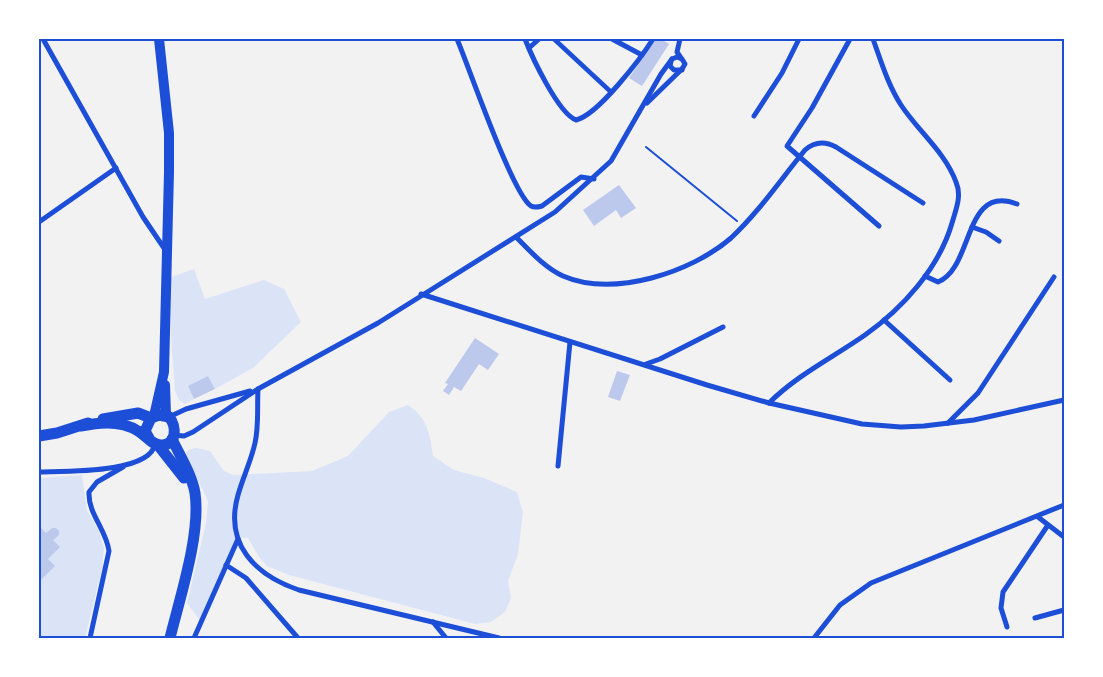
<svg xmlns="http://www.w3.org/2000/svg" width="1103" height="677" viewBox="0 0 1103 677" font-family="'PT Sans',sans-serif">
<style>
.green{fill:#dbe4f7}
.building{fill:#bdc9ec}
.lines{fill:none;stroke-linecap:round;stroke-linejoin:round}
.path{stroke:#1d4ed8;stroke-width:2}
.pedestrian{stroke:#1d4ed8;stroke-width:4.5}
.minor{stroke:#1d4ed8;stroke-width:5}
.secondary{stroke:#1d4ed8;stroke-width:10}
.primary{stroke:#1d4ed8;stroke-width:11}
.neatline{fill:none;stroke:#1d4ed8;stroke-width:2}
</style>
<rect width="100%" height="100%" fill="#f2f2f2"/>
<g class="green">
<path d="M 194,269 L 205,299 L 264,280 L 284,289 L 301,322 L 253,368 L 215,389 L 208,376 L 189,386 L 194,399 L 185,404 L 179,400 L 175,391 L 171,337 L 171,277 Z"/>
<path d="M 408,405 C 428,418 430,435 433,456 L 454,470 L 484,478 L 517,492 L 523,512 L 518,554 L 508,581 L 511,598 L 505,612 L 491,622 L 475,624 L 289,575 L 267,566 L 259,557 L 248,538 L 238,538 L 201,622 L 187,603 L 206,523 L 208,501 L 186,455 L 188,450 L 196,448 L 210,451 L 224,471 L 233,475 L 312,471 L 348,456 L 389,412 Z"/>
<path d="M 82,475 L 87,511 L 99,531 L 104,548 L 102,569 L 85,638 L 39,638 L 39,478 Z"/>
</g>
<g class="building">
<path d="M 655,39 L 661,39 L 669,44 L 642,86 L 629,78 Z"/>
<path d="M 619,185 L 636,208 L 621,218 L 616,210 L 594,226 L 583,210 Z"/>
<path d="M 475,338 L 499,354 L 488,370 L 479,364 L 461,391 L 454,387 L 449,395 L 443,391 L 448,384 L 445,383 Z"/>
<path d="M 617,371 L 630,375 L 620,401 L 608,397 Z"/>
<path d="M 208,376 L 215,389 L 194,399 L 188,386 Z"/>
<path d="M 41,528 L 46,533 L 52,528 L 56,528 L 59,531 L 59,535 L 53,540 L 60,547 L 48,559 L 55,566 L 39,582 L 39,530 Z"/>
</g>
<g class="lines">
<path class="path" d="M 646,147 L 737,221"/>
<path class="pedestrian" d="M 554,39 L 611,92"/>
<g class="minor">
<path d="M 43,39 L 143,217 L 166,251"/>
<path d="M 457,39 C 469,67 512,193 531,206 C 535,208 538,207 542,206 L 581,177 L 594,179"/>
<path d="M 525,39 C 532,57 558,113 576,120 C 598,115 641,58 653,39"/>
<path d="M 612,39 L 642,55"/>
<path d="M 680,39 L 677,52 L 681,58"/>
<path d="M 850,39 L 812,108 L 787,146 L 879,226"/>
<path d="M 529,48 L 539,39"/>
<path d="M 672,59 L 677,57 L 682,59 L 685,64 L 682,69"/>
<path d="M 671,61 L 670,66 L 674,70 L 682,70"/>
<path d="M 647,103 L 682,69"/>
<path d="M 754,116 L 782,73 L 799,39"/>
<path d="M 39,222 L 116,168"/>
<path d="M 972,227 L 986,232 L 999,241"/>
<path d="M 516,237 C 530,251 545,268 563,276 C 614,298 692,272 731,238 C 759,212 781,179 805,150 C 814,142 825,141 836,147 L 923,203"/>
<path d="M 925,276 L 938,282 C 974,268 963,183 1017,204"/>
<path d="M 421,294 L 707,385 L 769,403 L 862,424 L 901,427 L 924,426 L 974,420 L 1064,400"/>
<path d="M 884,320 L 950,380"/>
<path d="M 646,364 L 660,359 L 723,327"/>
<path d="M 258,389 C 257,407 259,426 255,443 C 251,461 243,477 238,495 C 224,544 255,575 299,590 L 499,638"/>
<path d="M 769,403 C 797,375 832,358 865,335 C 903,308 939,268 952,223 C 956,209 962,196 956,182 C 945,152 918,131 901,105 C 888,85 881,61 873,39"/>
<path d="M 169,417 L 186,409 L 250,391"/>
<path d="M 948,423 L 978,393 L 1054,277"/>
<path d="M 174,435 L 184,436 L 193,432 L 258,389 L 378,323 L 555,212 L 611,161 L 661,74 L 672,59"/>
<path d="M 558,466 L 570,342"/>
<path d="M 39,472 C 62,471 150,474 155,444"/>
<path d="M 1038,517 L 1064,537"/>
<path d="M 226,565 L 246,578 L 298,638"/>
<path d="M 1035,618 L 1064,610"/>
<path d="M 433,622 L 446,638"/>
<path d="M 1007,627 L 1001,608 L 1003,592 L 1048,525"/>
<path d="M 90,638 L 109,551 C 106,529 88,514 89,492 L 97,482 L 123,467"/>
<path d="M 194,638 L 238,539"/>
<path d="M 814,638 L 840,605 L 871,583 L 1064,505"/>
</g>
<g class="secondary">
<path d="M 165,385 L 166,415"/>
<path d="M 154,416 L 164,372 L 169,172 L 169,133 L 159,39"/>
</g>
<g class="primary">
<path d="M 103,419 L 138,413 L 151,418"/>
<path d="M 82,426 C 100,422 121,420 138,431 C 146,435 151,445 161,445 C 177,446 177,426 169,417 L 159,415 L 151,418 L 145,431 L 150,440"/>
<path d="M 39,436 L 57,433 L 88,423"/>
<path d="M 158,445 L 184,478"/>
<path d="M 170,638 C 180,597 201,534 195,493 C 192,475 180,456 172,439"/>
</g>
</g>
<rect width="1103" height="677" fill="none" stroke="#ffffff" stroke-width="80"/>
<rect x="40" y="40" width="1023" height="597" class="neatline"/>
</svg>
